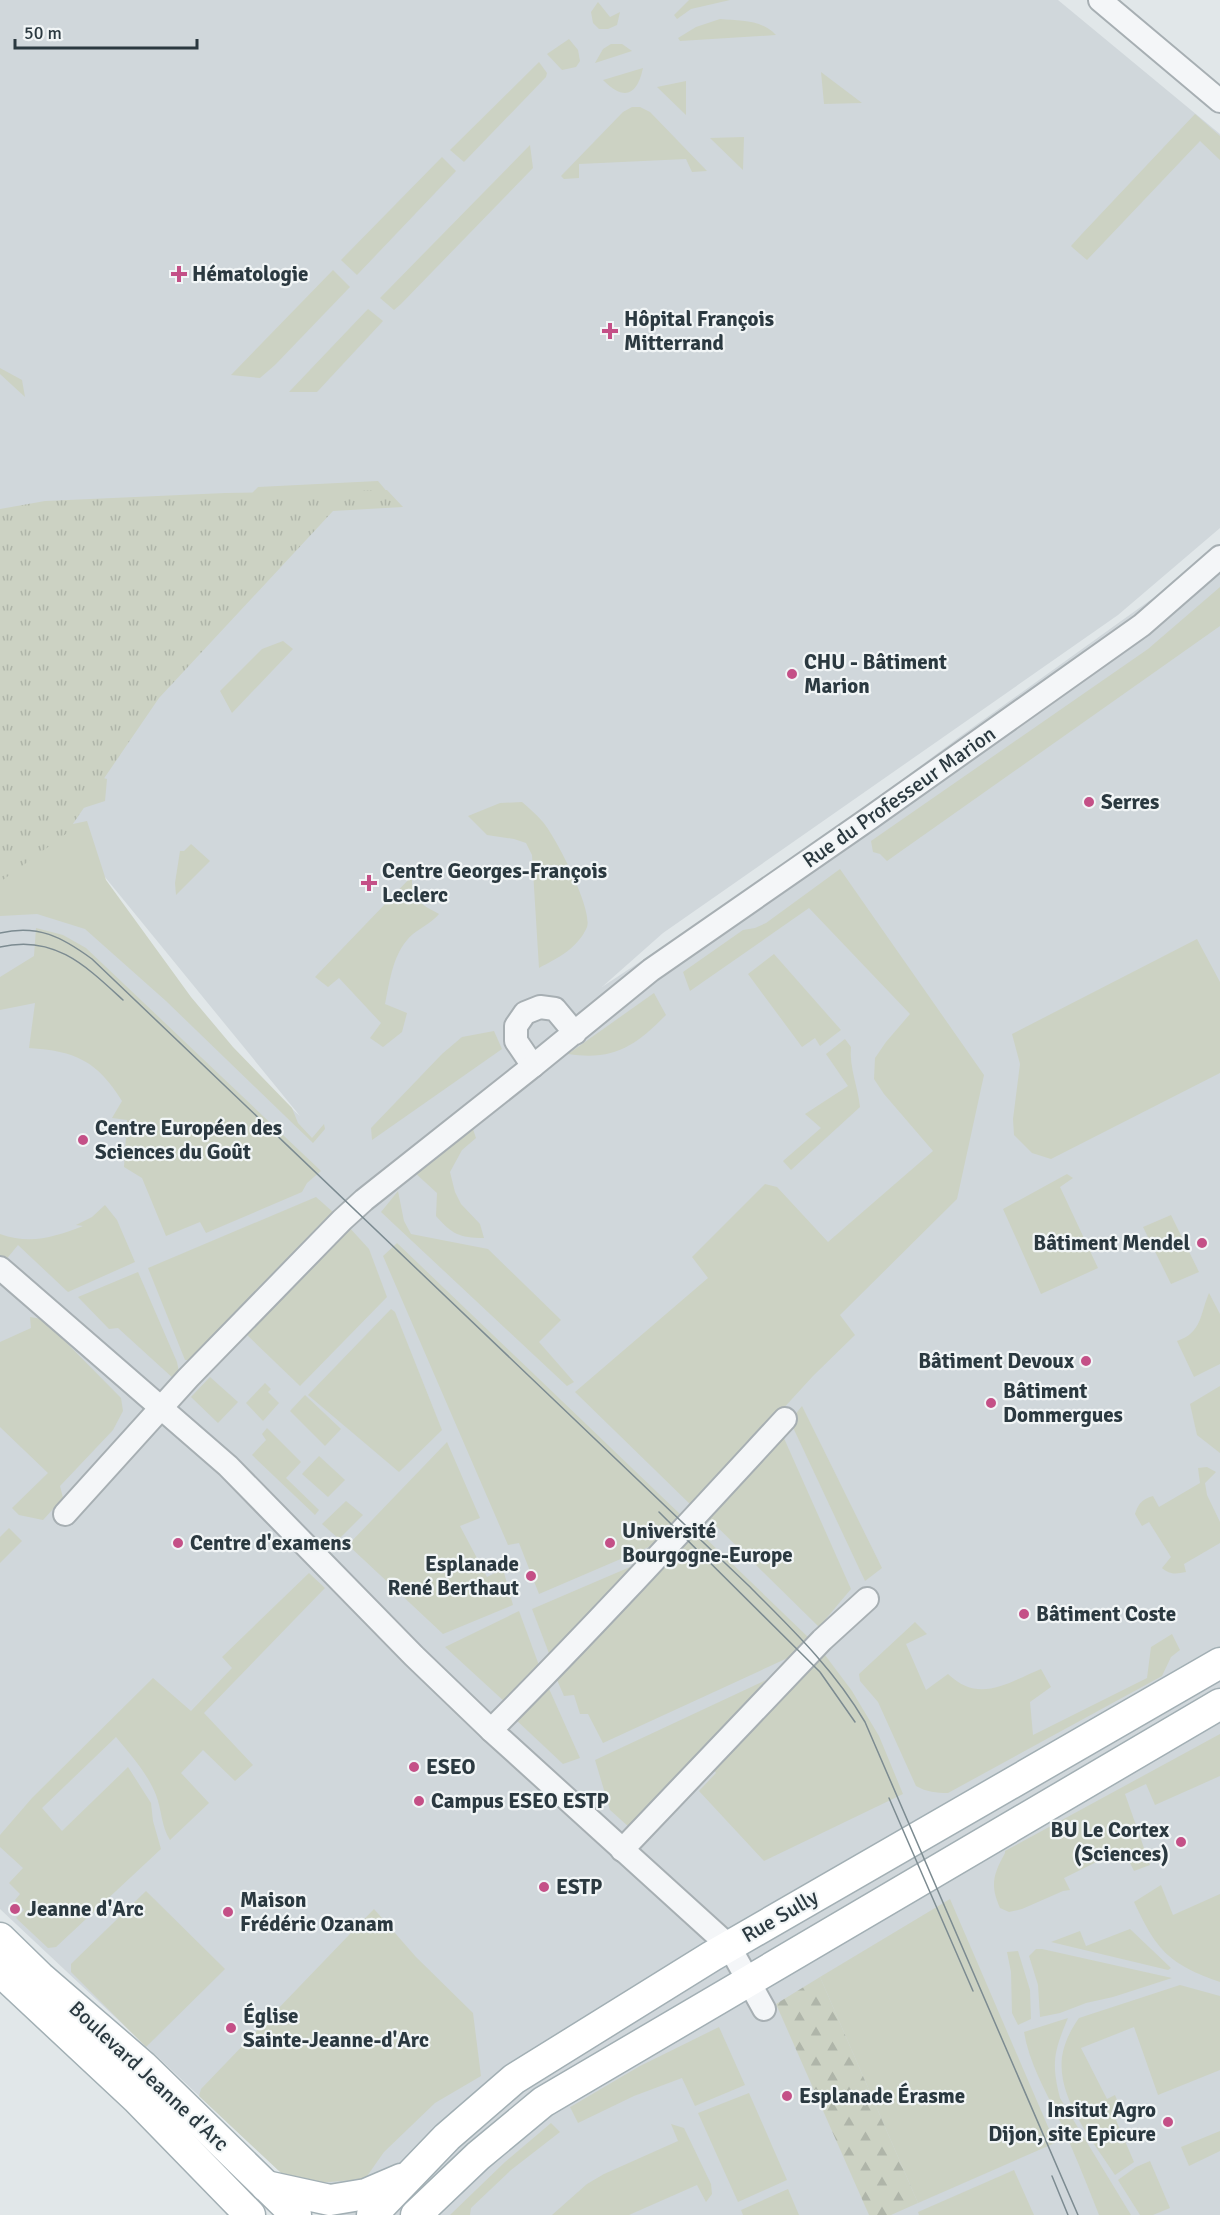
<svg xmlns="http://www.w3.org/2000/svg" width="1220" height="2215" viewBox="0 0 1220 2215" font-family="Signika,sans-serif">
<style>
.built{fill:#d0d7db}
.grass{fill:#ccd2c3}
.forest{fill:url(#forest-firs)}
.park{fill:url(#park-tufts)}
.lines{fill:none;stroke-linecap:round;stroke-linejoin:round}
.minor-casing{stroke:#a7afb3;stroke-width:26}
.major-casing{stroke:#a2afb4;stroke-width:33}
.minor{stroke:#f4f6f8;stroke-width:22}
.major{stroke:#fff;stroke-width:30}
.tram{stroke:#7c8b91;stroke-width:1.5}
.poi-dot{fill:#c45087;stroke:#f1f5f6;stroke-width:2}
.labels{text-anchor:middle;stroke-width:4.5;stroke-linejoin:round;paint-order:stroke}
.poi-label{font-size:21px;font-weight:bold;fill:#2b3940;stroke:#f1f5f6;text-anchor:start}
.street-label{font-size:21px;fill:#2b3940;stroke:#f1f5f6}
</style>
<defs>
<pattern id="forest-firs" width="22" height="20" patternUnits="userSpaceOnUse" patternTransform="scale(1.5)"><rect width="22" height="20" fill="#ccd2c3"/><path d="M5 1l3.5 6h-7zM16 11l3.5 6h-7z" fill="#afb5a9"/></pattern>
<pattern id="park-tufts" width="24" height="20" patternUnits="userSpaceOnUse" patternTransform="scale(1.5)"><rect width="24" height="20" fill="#ccd2c3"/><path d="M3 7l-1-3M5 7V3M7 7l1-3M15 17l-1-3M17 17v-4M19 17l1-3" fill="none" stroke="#afb5a9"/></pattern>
</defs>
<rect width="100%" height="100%" fill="#e1e7e9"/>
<path class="built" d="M 0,0 L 1058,0 L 1220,134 L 1220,528 L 1118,615 L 663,933 L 602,987 L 801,855 L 958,738 L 1220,550 L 1220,2215 L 326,2215 L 0,1909 L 0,906 L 70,910 L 300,1116 L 69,833 L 0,882 Z"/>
<g class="grass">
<path d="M 689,0 L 730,0 L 691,9 L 677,19 L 674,15 Z"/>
<path d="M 598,2 L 610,17 L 620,12 L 617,25 L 608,29 L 599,29 L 593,23 L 591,12 Z"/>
<path d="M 720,19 C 740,21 761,19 776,35 L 680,41 L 678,38 L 696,27 Z"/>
<path d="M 569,39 L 578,50 L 580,61 L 576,67 L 562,70 L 547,54 Z"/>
<path d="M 611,44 L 622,44 L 632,51 L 595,63 L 603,49 Z"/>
<path d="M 539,62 L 547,73 L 546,77 L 464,162 L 450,150 Z"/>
<path d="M 643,68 C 637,96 624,101 603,80 Z"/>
<path d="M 821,72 L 862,103 L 824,104 Z"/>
<path d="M 686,81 L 686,115 L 657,87 Z"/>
<path d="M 632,107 L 640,107 L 650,112 L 707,171 L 692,172 L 686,159 L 579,164 L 579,178 L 564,179 L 561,176 L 623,112 Z"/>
<path d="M 1195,114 L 1220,136 L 1220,160 L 1200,141 L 1087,260 L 1073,248 L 1071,246 L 1080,236 Z"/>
<path d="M 744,137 L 743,170 L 710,138 Z"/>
<path d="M 530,145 L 533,168 L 401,304 L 394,310 L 380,298 Z"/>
<path d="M 442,157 L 456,171 L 357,275 L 341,260 Z"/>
<path d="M 333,270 L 350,287 L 275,365 L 260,378 L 231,375 Z"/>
<path d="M 368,309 L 383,321 L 317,392 L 289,392 Z"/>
<path d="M 0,368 L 22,380 L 25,397 L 0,374 Z"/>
<path d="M 378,481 L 389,494 L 234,512 L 258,487 Z"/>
<path d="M 1220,587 L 1220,626 L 887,861 L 880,854 L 873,852 L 871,841 L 1148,649 Z"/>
<path d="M 283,641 L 293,649 L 232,713 L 220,691 L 262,649 Z"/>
<path d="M 91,774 L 107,779 L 105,801 L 71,812 L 73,824 L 87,821 L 106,880 L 191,997 L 233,1047 L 292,1108 L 298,1123 L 312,1138 L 324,1124 L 325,1129 L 313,1143 L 166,1001 L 85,929 L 37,914 L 0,916 L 0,832 Z"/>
<path d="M 522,802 C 529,808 536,814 542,821 C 555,835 593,909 587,927 C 578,948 558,958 539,968 L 532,855 L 526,843 L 514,839 L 487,835 L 468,816 L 500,803 Z"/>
<path d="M 191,844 L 210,861 L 176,895 L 175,883 L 180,851 L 184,851 Z"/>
<path d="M 840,869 L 984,1075 L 957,1199 L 840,1315 L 855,1335 L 813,1376 L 693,1507 L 575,1392 L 708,1278 L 692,1257 L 765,1184 L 777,1187 L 828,1242 L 933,1151 L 884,1094 L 874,1079 L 875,1058 L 886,1042 L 910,1014 L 809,908 L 690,991 L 683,972 L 743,930 L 755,928 L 766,923 Z"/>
<path d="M 412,876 C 411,900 419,903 439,914 C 431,923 422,927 413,934 C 393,951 390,980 385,1004 L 407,1013 L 402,1032 L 383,1047 L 370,1038 L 381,1023 L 339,978 L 328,987 L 315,977 Z"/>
<path d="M 36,928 L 63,935 L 86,948 L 321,1171 L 307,1183 L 302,1192 L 206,1233 L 200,1222 L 166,1236 L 142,1178 L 124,1167 L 127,1120 L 112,1118 L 122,1101 C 97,1061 76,1051 29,1048 L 35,1003 L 0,1010 L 0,977 L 34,956 Z"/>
<path d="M 1197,939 L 1220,982 L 1220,1073 L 1051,1159 L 1032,1153 L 1014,1135 L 1013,1119 L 1020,1064 L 1012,1034 Z"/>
<path d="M 774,954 L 841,1030 L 820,1046 L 815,1038 L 802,1047 L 748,974 Z"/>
<path d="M 654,993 L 666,1015 C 635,1046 614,1061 568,1054 Z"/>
<path d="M 494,1031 L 502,1049 L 372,1140 L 371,1128 L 442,1054 L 462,1037 Z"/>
<path d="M 845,1039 L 851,1047 C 849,1067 858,1087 860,1107 L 791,1170 L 783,1161 L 821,1128 L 805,1114 L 848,1086 L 826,1054 Z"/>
<path d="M 471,1123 L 476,1138 L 462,1150 L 450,1172 L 455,1192 L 461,1204 L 480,1224 L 484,1238 C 459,1238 452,1234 436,1216 L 437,1193 L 413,1171 Z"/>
<path d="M 1067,1174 L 1073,1178 L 1060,1187 L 1098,1268 L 1041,1294 L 1003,1209 Z"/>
<path d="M 398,1191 L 404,1221 L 411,1234 L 488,1249 L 561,1320 L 539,1342 L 574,1382 L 567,1386 L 381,1212 Z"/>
<path d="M 316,1197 L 333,1212 L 193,1360 L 185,1360 L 148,1268 Z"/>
<path d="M 105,1205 L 117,1220 L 135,1262 L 68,1292 L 18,1245 L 4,1262 L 0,1258 L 0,1234 C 31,1245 54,1237 83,1226 L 76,1225 L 92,1217 Z"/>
<path d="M 1171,1215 L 1199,1272 L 1171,1284 L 1143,1227 Z"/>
<path d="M 348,1226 L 369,1249 L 387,1297 L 300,1386 L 245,1333 Z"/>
<path d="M 397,1243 L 682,1516 L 658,1543 L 539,1594 L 519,1543 L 508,1545 L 383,1256 Z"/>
<path d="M 138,1272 L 177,1362 L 179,1372 L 174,1379 L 118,1328 L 109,1329 L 78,1297 Z"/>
<path d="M 1209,1293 L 1220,1314 L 1220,1364 L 1194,1377 L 1177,1341 C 1202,1333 1200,1314 1209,1293 Z"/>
<path d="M 391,1309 L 395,1312 L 442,1430 L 399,1472 L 308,1395 Z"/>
<path d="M 30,1317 L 43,1319 L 121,1398 L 123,1411 L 113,1430 L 60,1486 L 63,1498 L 43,1520 L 19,1515 L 12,1508 L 48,1473 L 0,1427 L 0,1342 L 31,1328 Z"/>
<path d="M 210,1377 L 238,1402 L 218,1423 L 191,1397 Z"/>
<path d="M 265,1383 L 271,1389 L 268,1392 L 279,1403 L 263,1421 L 246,1403 Z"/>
<path d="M 1220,1386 L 1220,1453 L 1197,1435 L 1190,1404 Z"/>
<path d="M 305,1395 L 341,1429 L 325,1446 L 290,1411 Z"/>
<path d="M 802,1406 L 882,1568 L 865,1581 L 790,1421 Z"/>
<path d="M 779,1427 L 851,1589 L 819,1627 L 704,1514 Z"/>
<path d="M 267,1428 L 301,1462 L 286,1478 L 319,1510 L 315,1515 L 252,1455 L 266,1440 L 262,1434 Z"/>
<path d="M 447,1442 L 480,1518 L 460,1526 L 487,1577 L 503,1569 L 513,1605 L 443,1634 L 348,1545 Z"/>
<path d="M 319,1456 L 345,1480 L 328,1497 L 302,1474 Z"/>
<path d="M 1207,1467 L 1216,1472 L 1205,1483 L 1207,1495 L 1220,1522 L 1220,1543 L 1184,1564 L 1186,1572 C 1176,1574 1170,1575 1162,1568 L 1171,1557 L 1149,1522 L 1142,1526 L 1135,1514 C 1138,1504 1142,1499 1153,1496 L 1159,1507 L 1200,1483 L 1198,1468 Z"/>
<path d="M 346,1501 L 363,1515 L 339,1539 L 322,1524 Z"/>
<path d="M 9,1528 L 22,1541 L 0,1563 L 0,1537 Z"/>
<path d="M 695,1528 L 810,1639 L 792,1656 L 603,1743 L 588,1714 L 580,1714 L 574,1695 L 564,1696 L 554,1673 Z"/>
<path d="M 644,1561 L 550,1656 L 532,1609 Z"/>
<path d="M 309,1573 L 325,1588 L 204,1713 L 253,1765 L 235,1781 L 203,1750 L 181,1773 L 209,1803 L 170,1840 C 161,1826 162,1810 156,1795 C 148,1774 130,1754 116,1737 L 42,1808 L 62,1831 L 128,1767 L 151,1803 L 153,1821 L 161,1849 L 56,1947 L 48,1948 L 16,1918 L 24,1910 L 15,1900 L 20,1894 L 9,1883 L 23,1868 L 0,1847 L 0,1835 L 32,1798 L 153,1678 L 191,1711 L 232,1668 L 222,1657 Z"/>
<path d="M 519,1611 L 540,1668 L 506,1703 L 445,1647 Z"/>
<path d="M 915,1622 L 927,1634 L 906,1644 L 926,1690 L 948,1674 C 979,1704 1007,1683 1041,1669 L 1051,1687 L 1030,1702 L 1033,1735 L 1147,1678 L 1151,1647 L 1172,1634 L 1180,1650 L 1171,1657 L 1162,1676 L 948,1793 C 936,1793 927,1792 916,1786 L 878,1702 L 860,1681 L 859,1674 Z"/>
<path d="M 822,1651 L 852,1691 L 879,1736 L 903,1794 L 764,1861 L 699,1791 L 716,1773 L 712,1767 Z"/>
<path d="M 766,1680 L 630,1828 L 610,1810 L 595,1760 Z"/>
<path d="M 546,1682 L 580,1758 L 563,1764 L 513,1717 Z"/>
<path d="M 1220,1734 L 1220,1776 L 1155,1805 L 1146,1784 L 1125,1794 L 1150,1865 L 1134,1871 L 1123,1849 L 1064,1878 L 1070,1890 L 1063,1891 L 1022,1909 L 1009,1912 L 1000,1908 C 990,1885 993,1875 1005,1853 L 1005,1851 Z"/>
<path d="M 1161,1885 L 1173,1915 L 1220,1894 L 1220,1982 C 1169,1964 1157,1951 1134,1902 Z"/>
<path d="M 146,1891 L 225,1969 L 146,2047 L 71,1972 L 71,1964 Z"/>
<path d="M 950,1899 L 1055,2143 L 918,2203 L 820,1977 Z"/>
<path d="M 374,1909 L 416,1957 L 473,2013 L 481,2076 L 435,2103 L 384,2152 L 365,2179 L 294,2185 L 199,2096 L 201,2089 Z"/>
<path d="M 1130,1929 L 1171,1968 L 1168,1970 L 1051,1942 L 1080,1931 L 1086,1946 Z"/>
<path d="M 1036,1949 L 1042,1949 L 1172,1978 L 1113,1997 L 1086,2003 L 1060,2013 L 1040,2017 L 1038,1985 L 1029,1956 Z"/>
<path d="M 1018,1951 L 1030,1990 L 1031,2019 L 1018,2025 L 1012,2013 L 1011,1972 L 1007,1952 Z"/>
<path d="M 1180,1985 L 1220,1996 L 1220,2070 L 1158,2095 L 1134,2027 L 1081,2048 L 1107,2099 L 1115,2095 L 1121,2110 L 1113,2113 L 1134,2162 L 1115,2175 C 1093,2141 1057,2099 1062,2057 C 1064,2043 1071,2029 1079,2018 Z"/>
<path d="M 1068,2018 C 1054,2051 1051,2063 1060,2098 L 1131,2215 L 1099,2215 C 1086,2182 1073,2149 1058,2117 C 1045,2090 1029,2062 1024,2032 Z"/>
<path d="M 719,2027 L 745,2085 L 695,2106 L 682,2078 L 634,2096 L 578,2123 L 570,2107 L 572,2106 L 640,2066 Z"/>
<path d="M 749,2093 L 787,2180 L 738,2202 L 698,2113 Z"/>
<path d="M 551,2123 L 560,2132 L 511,2170 L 471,2208 L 470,2215 L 450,2215 L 505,2162 Z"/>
<path d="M 671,2124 L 684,2128 L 711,2184 L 712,2194 L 706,2202 L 697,2185 L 629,2215 L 552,2215 L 587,2184 L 604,2174 L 678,2141 Z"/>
<path d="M 1220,2131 L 1220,2151 L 1189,2166 L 1181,2147 Z"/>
<path d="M 1150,2161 L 1170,2208 L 1153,2215 L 1140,2215 L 1118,2180 L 1136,2167 Z"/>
<path d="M 1014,2170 L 1034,2215 L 919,2215 L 918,2212 Z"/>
<path d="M 788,2189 L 799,2215 L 743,2215 L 741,2210 Z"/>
</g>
<path class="forest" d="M 820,1977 L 918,2203 L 891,2215 L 869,2215 L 776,2004 Z"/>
<path class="park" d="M 387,490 L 403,507 L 333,511 L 159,698 L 66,834 L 0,882 L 0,509 L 45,501 L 225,493 Z"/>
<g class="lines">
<defs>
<g id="minor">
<path d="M 1100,0 L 1220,101"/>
<path d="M 575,1033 L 555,1009 L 540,1007 L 525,1013 L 516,1026 L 516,1041 L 533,1066 L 651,970 L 870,818 L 1142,625 L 1220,557"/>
<path d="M 0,1268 L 228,1466 L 414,1656 L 491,1730 L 729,1946 L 764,2009"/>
<path d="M 65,1514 L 188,1378 L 342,1220 L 364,1200 L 533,1066"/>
<path d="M 491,1730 C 592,1629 688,1524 785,1419"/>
<path d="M 622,1850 L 822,1640 L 867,1599"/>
</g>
<g id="major">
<path d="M 0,1938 L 40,1977 L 143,2066 L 296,2215"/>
<path d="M 0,1971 L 137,2099 L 250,2215"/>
<path d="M 266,2186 L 330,2200 L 366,2194 L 401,2179"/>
<path d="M 372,2215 L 447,2137 L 514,2079 L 712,1956 L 1220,1663"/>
<path d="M 416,2215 L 478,2156 L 543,2102 L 1220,1704"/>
</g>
</defs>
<use href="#minor" class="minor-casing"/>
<use href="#major" class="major-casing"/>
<use href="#minor" class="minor"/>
<use href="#major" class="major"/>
<g class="tram">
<path d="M 0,933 C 38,924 62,937 92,959 L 748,1585 C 791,1628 834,1669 865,1722 L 1078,2215"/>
<path d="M 0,947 C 54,934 86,966 123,1000"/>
<path d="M 659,1512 L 820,1672 L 855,1722"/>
<path d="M 889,1798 L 973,1991"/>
<path d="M 1052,2176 L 1068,2215"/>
</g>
</g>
<g class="poi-dot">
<path d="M176 265h6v6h6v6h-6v6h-6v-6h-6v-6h6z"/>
<path d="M607 322h6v6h6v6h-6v6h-6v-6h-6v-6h6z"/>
<circle cx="792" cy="674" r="6"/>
<circle cx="1089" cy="802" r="6"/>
<path d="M366 874h6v6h6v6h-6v6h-6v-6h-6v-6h6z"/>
<circle cx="83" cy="1140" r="6"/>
<circle cx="1202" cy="1243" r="6"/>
<circle cx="1086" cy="1361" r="6"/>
<circle cx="991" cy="1403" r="6"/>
<circle cx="178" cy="1543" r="6"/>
<circle cx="610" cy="1543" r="6"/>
<circle cx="531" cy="1576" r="6"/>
<circle cx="1024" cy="1614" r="6"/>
<circle cx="414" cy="1767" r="6"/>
<circle cx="419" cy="1801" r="6"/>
<circle cx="1181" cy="1842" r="6"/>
<circle cx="544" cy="1887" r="6"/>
<circle cx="15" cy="1909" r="6"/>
<circle cx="228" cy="1912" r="6"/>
<circle cx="231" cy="2028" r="6"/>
<circle cx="787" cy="2096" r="6"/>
<circle cx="1168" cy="2122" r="6"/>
</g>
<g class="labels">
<g class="poi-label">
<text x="192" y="281">Hématologie</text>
<text x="624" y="326">Hôpital François<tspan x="624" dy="24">Mitterrand</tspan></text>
<text x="804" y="669">CHU - Bâtiment<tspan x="804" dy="24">Marion</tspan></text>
<text x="1101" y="809">Serres</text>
<text x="382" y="878">Centre Georges-François<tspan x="382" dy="24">Leclerc</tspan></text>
<text x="95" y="1135">Centre Européen des<tspan x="95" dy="24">Sciences du Goût</tspan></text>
<text x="1190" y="1250" text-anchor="end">Bâtiment Mendel</text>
<text x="1074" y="1368" text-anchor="end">Bâtiment Devoux</text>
<text x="1003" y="1398">Bâtiment<tspan x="1003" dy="24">Dommergues</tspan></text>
<text x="622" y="1538">Université<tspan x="622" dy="24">Bourgogne-Europe</tspan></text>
<text x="190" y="1550">Centre d'examens</text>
<text x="519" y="1571" text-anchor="end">Esplanade<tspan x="519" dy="24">René Berthaut</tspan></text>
<text x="1036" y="1621">Bâtiment Coste</text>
<text x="426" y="1774">ESEO</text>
<text x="431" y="1808">Campus ESEO ESTP</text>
<text x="1169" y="1837" text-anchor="end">BU Le Cortex<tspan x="1169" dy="24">(Sciences)</tspan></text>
<text x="556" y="1894">ESTP</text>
<text x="240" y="1907">Maison<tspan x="240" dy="24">Frédéric Ozanam</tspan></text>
<text x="27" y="1916">Jeanne d'Arc</text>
<text x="243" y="2023">Église<tspan x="243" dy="24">Sainte-Jeanne-d'Arc</tspan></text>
<text x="799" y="2103">Esplanade Érasme</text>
<text x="1156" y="2117" text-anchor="end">Insitut Agro<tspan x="1156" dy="24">Dijon, site Epicure</tspan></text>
</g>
<g class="street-label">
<text transform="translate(899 797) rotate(-35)" y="7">Rue du Professeur Marion</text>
<text transform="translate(780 1916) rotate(-30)" y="7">Rue Sully</text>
<text transform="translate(149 2076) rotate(43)" y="7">Boulevard Jeanne d'Arc</text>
</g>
</g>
<path d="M15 39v9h182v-9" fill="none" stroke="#2b3940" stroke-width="3"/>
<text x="24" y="39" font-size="18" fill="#2b3940" stroke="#f1f5f6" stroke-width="4.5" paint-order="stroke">50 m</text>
</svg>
